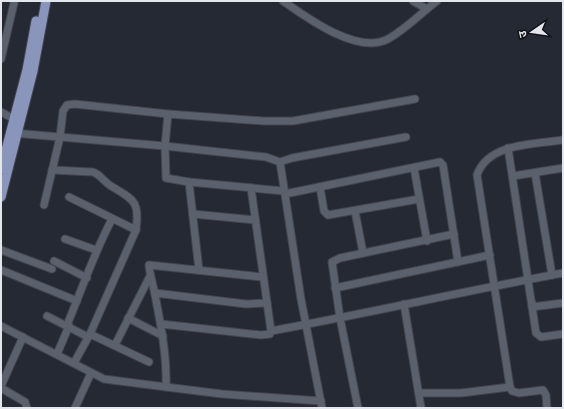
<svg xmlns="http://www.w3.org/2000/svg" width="564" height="409" viewBox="0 0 564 409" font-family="'Public Sans','Noto Sans Devanagari',sans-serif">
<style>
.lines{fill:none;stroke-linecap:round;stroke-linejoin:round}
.minor-casing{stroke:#42454e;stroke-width:9}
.major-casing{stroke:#42454e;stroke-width:11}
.minor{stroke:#5b606d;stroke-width:7}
.major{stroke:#8a95bc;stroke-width:9}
</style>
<rect width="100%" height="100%" fill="#252934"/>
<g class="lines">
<defs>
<g id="minor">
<path d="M 283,1 C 307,18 358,55 388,39 C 406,29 421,13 437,1"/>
<path d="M 413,1 L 427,9"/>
<path d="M 1,59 L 14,3"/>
<path d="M 1,112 L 14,119"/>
<path d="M 13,133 L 165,146 L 166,178 L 189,182 L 284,191"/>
<path d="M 508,148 L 536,333 L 541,337 L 563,334"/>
<path d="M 280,162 L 292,158 L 406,137"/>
<path d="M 414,168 L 427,241"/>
<path d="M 52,170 L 93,172 C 101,175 104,182 111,186 C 134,200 140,201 136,230"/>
<path d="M 535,173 L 552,275"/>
<path d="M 513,176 L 563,168"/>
<path d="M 189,182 L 199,270"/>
<path d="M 320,187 L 324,211 L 328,215 L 419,199"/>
<path d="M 285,194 L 440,162 L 443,165 L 458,262"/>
<path d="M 69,197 L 136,230 L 90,334"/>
<path d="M 44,205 L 60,137 L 63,111 L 67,105 L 75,104 L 168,114"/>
<path d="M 355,211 L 363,253"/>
<path d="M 193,214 L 255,220"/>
<path d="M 65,239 L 96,250"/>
<path d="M 1,250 L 52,269"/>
<path d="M 54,261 L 87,278"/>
<path d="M 1,270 L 77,301"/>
<path d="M 335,288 L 490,255"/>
<path d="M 155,293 L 246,304 L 267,303"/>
<path d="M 532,303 L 532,307 L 563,303"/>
<path d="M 404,304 L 421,408"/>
<path d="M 47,316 L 88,337"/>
<path d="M 128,318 L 163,336"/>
<path d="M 161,324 L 261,335 L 270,334 L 271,331 L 251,188"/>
<path d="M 67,325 C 82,289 94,253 112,219"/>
<path d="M 1,326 L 104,379 L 166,387 C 167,356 161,326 155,295 C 153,284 150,276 149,265 L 262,277"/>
<path d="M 271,331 C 369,313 465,291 563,273"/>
<path d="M 115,345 L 150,276"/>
<path d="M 57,354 L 69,326"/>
<path d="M 74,363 L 90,334 L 149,362"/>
<path d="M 1,386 L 23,337"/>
<path d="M 166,387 L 222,394 L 321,401"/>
<path d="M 1,388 L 25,402 L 27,408"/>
<path d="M 419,393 L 461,393 L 510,387"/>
<path d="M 75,408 L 91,373"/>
<path d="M 322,408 L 301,299 L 280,162 L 266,157 L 165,146 L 168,114 L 264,121 L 293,121 L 415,99"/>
<path d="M 358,408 L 340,318 L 332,262 L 340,258 L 454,234"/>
<path d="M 547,408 L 546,395 L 543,390 L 519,393 L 512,391 L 510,387 L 477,175 C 488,143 535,144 563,140"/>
</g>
<g id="major">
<path d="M 1,169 L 27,70 L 36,21"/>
<path d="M 1,197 L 33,71 L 46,1"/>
</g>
</defs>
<use href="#minor" class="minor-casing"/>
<use href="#major" class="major-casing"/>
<use href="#minor" class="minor"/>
<use href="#major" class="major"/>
</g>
<rect width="564" height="409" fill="none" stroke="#e4e6ee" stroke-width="4"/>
<g transform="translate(532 32) rotate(257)" stroke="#101217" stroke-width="3" paint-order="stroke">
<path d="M0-3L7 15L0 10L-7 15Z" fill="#e4e6ee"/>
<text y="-6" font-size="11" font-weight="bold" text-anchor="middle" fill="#e4e6ee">उ</text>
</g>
</svg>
